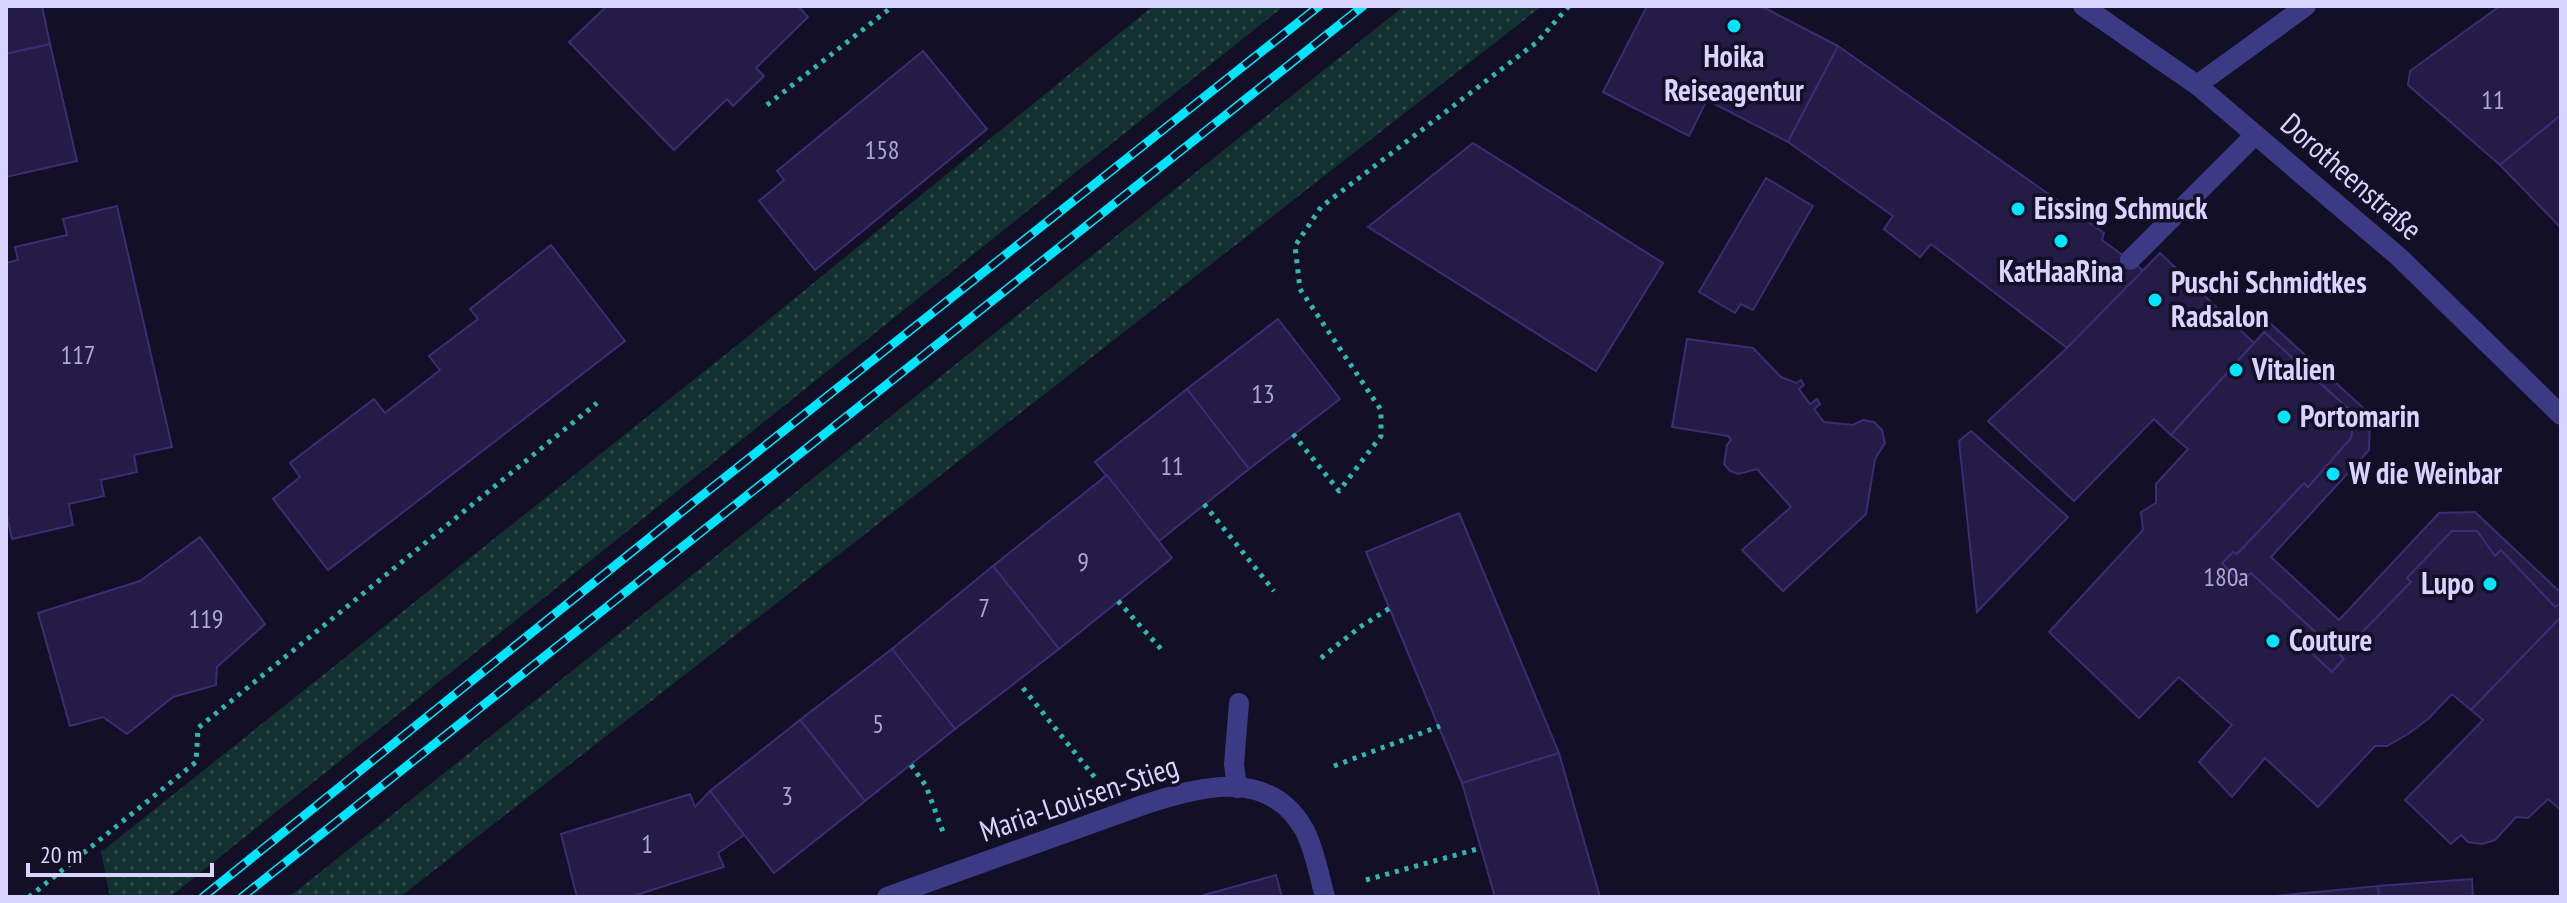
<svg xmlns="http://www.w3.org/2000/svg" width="2567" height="903" viewBox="0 0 2567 903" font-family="'PT Sans Narrow',sans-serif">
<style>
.green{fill:url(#green-dots)}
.building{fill:#241b47;stroke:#3b2d73;stroke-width:2}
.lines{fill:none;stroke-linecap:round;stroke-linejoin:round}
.path{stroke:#2fb8b0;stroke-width:5;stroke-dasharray:4 6;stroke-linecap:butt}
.service{stroke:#3d3a85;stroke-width:20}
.minor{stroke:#3d3a85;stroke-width:20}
.tertiary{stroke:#3d3a85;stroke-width:20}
.rail-casing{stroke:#00e5ff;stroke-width:9}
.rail{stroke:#130f26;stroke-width:6;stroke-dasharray:18;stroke-linecap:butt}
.poi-dot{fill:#00e5ff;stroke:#130f26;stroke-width:3}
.labels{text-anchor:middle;stroke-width:7;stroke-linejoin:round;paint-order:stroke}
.number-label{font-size:26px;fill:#aca6d1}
.poi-label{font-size:30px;font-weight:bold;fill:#d9d4ff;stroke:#130f26;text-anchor:start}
.street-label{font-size:30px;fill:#d9d4ff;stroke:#130f26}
</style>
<defs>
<pattern id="green-dots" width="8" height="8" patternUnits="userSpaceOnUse" patternTransform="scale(2)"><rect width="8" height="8" fill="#12302f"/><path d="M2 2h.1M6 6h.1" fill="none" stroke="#344d4e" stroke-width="1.8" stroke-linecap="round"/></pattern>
</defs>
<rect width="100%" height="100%" fill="#130f26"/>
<g class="green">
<path d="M 1153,6 L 1284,6 L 170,897 L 110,897 L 101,852 L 746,338 Z"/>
<path d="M 1404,6 L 1542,6 L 400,897 L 289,897 Z"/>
</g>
<g class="building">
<path d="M 6,6 L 42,6 L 50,44 L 6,54 Z"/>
<path d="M 603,6 L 798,6 L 808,17 L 756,68 L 764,76 L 733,106 L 727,99 L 674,150 L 569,42 L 605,8 Z"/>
<path d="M 1647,6 L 1761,6 L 1838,46 L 1788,142 L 1707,100 L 1689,136 L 1603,92 Z"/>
<path d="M 2500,6 L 2561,6 L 2561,115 L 2500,165 L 2408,85 L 2410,71 Z"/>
<path d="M 50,44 L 77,161 L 6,177 L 6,54 Z"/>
<path d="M 1838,46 L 2104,233 L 2102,240 L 2144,271 L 2067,348 L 1931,244 L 1920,257 L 1884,229 L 1893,216 L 1788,142 Z"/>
<path d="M 923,51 L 987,129 L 815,270 L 759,201 L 784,180 L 777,171 Z"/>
<path d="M 2561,115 L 2561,228 L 2500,165 Z"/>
<path d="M 1473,143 L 1663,263 L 1596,371 L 1368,227 Z"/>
<path d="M 1766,178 L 1813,206 L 1753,310 L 1741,304 L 1735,313 L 1699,292 Z"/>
<path d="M 117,206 L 172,447 L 134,455 L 137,472 L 101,480 L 104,496 L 69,504 L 73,525 L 12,539 L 6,512 L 6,263 L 18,260 L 15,247 L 67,235 L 63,219 Z"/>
<path d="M 551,245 L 625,341 L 328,570 L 273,499 L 300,477 L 290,463 L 374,399 L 385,413 L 440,370 L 429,356 L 478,319 L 470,309 Z"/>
<path d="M 2160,253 L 2254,343 L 2171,435 L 2154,419 L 2074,501 L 1988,421 L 2067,348 Z"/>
<path d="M 1278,319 L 1340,399 L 1249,469 L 1187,389 Z"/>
<path d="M 2271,324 L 2370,414 L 2369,450 L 2271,557 L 2339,620 L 2439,513 L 2475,512 L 2561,593 L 2561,607 L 2558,605 L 2555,607 L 2501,550 L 2495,556 L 2477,531 L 2452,531 L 2407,578 L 2411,582 L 2340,655 L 2344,659 L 2332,672 L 2310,652 L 2322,638 L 2251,573 L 2240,583 L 2222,563 L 2233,552 L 2237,554 L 2304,483 L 2308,487 L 2351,438 L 2354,414 L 2264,332 Z"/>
<path d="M 2264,332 L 2354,414 L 2351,438 L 2308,487 L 2304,483 L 2237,554 L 2233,552 L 2222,563 L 2240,583 L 2251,573 L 2322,638 L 2310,652 L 2332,672 L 2344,659 L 2340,655 L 2411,582 L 2407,578 L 2452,531 L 2477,531 L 2495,556 L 2501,550 L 2555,607 L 2558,605 L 2561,607 L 2561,617 L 2471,710 L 2452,694 L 2428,719 L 2408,734 L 2387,746 L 2375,746 L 2318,807 L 2265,758 L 2232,797 L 2199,762 L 2232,725 L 2179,677 L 2139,718 L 2049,632 L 2143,530 L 2141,512 L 2156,503 L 2156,484 L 2188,449 L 2171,435 Z"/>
<path d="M 1687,339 L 1753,348 L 1781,377 L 1796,383 L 1801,380 L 1804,385 L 1799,389 L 1810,404 L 1817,399 L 1820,404 L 1814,409 L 1824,422 L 1853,425 L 1863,420 L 1874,422 L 1882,430 L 1885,443 L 1875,459 L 1866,514 L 1783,591 L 1742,550 L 1791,507 L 1757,469 L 1738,474 L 1730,471 L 1724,464 L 1727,445 L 1731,440 L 1728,436 L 1672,427 Z"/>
<path d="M 1187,389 L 1249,469 L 1159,541 L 1095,462 Z"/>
<path d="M 1971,431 L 2068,517 L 1977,612 L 1959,441 Z"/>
<path d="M 1107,475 L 1172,558 L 1059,649 L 993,566 Z"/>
<path d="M 1459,513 L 1559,753 L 1462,783 L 1366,552 Z"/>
<path d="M 200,537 L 265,624 L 217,667 L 216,685 L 173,697 L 127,734 L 103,717 L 70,726 L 38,613 L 140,581 Z"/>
<path d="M 993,566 L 1059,649 L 955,729 L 892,649 Z"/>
<path d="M 2561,617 L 2561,810 L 2548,799 L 2528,818 L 2516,817 L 2495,840 L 2482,844 L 2468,842 L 2461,835 L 2451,844 L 2405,800 L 2483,720 L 2471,710 Z"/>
<path d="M 892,649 L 955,729 L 865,801 L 800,720 Z"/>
<path d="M 800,720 L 865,801 L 774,873 L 710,791 Z"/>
<path d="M 1559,753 L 1600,897 L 1495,897 L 1462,783 Z"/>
<path d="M 710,791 L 744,835 L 718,853 L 724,867 L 630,897 L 577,897 L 561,834 L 690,794 L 695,807 Z"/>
<path d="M 1276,875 L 1282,897 L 1197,897 Z"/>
<path d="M 2472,879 L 2473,897 L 2379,897 L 2378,886 Z"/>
<path d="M 2378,886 L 2379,897 L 2265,897 Z"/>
</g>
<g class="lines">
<g class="path">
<path d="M 767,105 L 893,6"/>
<path d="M 1293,434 L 1339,491 L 1381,436 L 1381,410 L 1300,289 L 1295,246 L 1321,207 L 1537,42 L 1569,6"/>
<path d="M 1204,504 L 1274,591"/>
<path d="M 1118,601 L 1161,649"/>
<path d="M 1321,658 L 1360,627 L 1390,608"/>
<path d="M 1023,688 L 1096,779"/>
<path d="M 911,765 L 926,786 L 943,832"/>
<path d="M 1334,766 L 1440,726"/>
<path d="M 1366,880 L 1481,848"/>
<path d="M 29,897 L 196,762 L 198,728 L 597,403"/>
</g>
<g class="service">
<path d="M 2130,260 L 2255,135"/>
<path d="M 1237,788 L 1234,764 L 1239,703"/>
</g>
<g class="minor">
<path d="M 2197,85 L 2306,6"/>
<path d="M 887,897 L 1143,805 C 1199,787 1270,766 1305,831 C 1315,851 1319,875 1325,897"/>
</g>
<path class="tertiary" d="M 2083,6 L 2197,85 L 2399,257 L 2561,415"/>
<defs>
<g id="rail">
<path d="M 203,897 L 699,498 L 1319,6"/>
<path d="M 242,897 L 1363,6"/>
</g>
</defs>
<use href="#rail" class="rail-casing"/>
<use href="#rail" class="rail"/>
</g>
<g class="poi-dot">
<circle cx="1734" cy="26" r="8"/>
<circle cx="2018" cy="209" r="8"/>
<circle cx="2061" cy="241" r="8"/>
<circle cx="2155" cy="300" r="8"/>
<circle cx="2236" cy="370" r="8"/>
<circle cx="2284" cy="417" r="8"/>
<circle cx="2333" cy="474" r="8"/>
<circle cx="2490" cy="584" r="8"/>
<circle cx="2273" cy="641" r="8"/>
</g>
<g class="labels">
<g class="number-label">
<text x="2493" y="109">11</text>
<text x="882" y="159">158</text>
<text x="78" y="364">117</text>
<text x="1263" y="403">13</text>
<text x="1172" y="475">11</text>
<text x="1083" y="571">9</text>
<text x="2226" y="586">180a</text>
<text x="984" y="617">7</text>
<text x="206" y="628">119</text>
<text x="878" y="733">5</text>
<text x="787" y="805">3</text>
<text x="647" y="853">1</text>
</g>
<g class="poi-label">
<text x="1734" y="67" text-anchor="middle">Hoika<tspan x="1734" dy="34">Reiseagentur</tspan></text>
<text x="2034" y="219">Eissing Schmuck</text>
<text x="2061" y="282" text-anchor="middle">KatHaaRina</text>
<text x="2171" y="293">Puschi Schmidtkes<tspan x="2171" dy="34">Radsalon</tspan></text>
<text x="2252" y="380">Vitalien</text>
<text x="2300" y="427">Portomarin</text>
<text x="2349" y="484">W die Weinbar</text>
<text x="2474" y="594" text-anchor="end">Lupo</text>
<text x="2289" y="651">Couture</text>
</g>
<g class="street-label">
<text transform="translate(2351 177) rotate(41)" y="10">Dorotheenstraße</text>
<text transform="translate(1079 799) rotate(-19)" y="10">Maria-Louisen-Stieg</text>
</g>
</g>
<rect width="2567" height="903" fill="none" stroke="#d9d4ff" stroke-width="16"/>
<path d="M28 863v12h184v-12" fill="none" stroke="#d9d4ff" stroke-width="4"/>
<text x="40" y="863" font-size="24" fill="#d9d4ff" stroke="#130f26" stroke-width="6" paint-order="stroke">20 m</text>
</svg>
